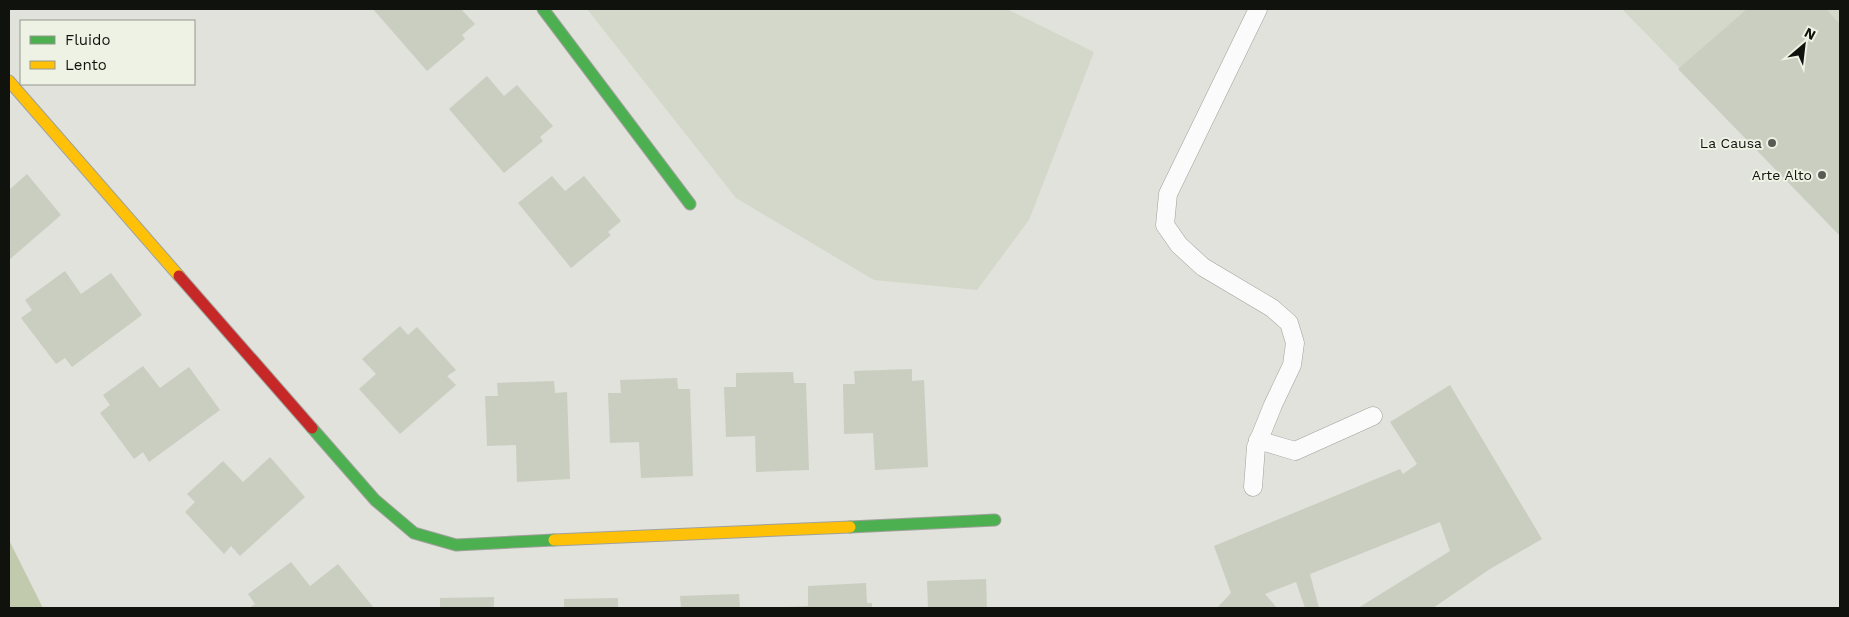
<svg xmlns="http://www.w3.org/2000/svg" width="1849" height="617" viewBox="0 0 1849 617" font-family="'Work Sans',sans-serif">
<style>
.built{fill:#d4d8ca}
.forest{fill:#c1caac}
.building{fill:#cacec1}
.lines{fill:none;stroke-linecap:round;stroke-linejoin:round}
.lane-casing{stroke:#a0a19c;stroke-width:19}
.fast-casing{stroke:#a0a19c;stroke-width:13}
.slow-casing{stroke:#a0a19c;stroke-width:13}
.jam-casing{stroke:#a0a19c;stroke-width:13}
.lane{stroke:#fafbfa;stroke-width:18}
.fast{stroke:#4caf50;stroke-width:11}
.slow{stroke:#ffc107;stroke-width:11}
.jam{stroke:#c62828;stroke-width:11}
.poi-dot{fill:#595b55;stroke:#eef2e5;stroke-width:2}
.labels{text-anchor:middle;stroke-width:4;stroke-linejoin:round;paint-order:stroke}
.poi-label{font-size:14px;fill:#10120d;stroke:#eef2e5;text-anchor:end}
</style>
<rect width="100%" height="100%" fill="#e0e2db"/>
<g class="built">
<path d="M 587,9 L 1007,9 L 1094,52 L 1029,220 L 977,290 L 874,280 L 736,198 Z"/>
<path d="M 1622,9 L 1840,9 L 1840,233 Z"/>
</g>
<path class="forest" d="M 9,540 L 43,608 L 9,608 Z"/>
<g class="building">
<path d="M 373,9 L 461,9 L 475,24 L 462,35 L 465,39 L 427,71 Z"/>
<path d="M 1747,9 L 1826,9 L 1840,24 L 1840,236 L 1678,69 Z"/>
<path d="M 487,76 L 504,96 L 517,85 L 553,126 L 540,137 L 543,141 L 504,173 L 449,109 Z"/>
<path d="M 27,174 L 61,215 L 9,260 L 9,190 Z"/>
<path d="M 552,176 L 565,191 L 584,176 L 621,221 L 608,232 L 611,235 L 571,268 L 518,203 Z"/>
<path d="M 65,271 L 81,294 L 111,273 L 142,315 L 72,367 L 65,358 L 56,364 L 21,318 L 32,310 L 25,300 Z"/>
<path d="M 400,326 L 408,335 L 417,327 L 456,370 L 447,376 L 456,385 L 400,434 L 359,389 L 376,374 L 362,359 Z"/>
<path d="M 143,366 L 160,388 L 189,367 L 220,410 L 149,462 L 143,452 L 134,459 L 100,413 L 110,405 L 103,395 Z"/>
<path d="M 912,369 L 912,381 L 924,380 L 928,467 L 875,470 L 873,433 L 844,434 L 843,384 L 855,384 L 854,371 Z"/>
<path d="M 793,372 L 794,383 L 806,383 L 809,470 L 756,472 L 755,436 L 726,437 L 724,387 L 736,387 L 736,373 Z"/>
<path d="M 677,378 L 678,389 L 690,389 L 693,476 L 641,478 L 639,442 L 610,443 L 608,393 L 621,393 L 620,380 Z"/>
<path d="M 554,381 L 555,393 L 567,392 L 570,479 L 517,482 L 516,445 L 487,446 L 485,396 L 498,396 L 497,383 Z"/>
<path d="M 1450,385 L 1542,539 L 1490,569 L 1433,608 L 1358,608 L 1450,551 L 1440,522 L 1310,574 L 1319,608 L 1305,608 L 1296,582 L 1265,594 L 1277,608 L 1217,608 L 1231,593 L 1214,546 L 1400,469 L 1403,474 L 1417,464 L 1390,422 Z"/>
<path d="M 270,457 L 305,497 L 240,556 L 231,546 L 224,554 L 185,512 L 195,502 L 187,494 L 223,461 L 243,482 Z"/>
<path d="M 291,562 L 310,586 L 338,564 L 374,608 L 249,608 L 255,604 L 248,594 Z"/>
<path d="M 986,579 L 987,608 L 928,608 L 927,581 Z"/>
<path d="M 866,583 L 867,603 L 872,603 L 872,608 L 787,608 L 787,607 L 808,606 L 808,586 Z"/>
<path d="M 739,594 L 740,608 L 681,608 L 680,596 Z"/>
<path d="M 494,597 L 494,608 L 440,608 L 440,598 Z"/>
<path d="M 618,598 L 618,608 L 564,608 L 564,599 Z"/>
</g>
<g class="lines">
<defs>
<g id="lane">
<path d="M 1258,440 L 1295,451 L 1373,416"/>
<path d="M 1253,487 L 1256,447 L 1273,405 L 1292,365 L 1295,343 L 1289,323 L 1272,308 L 1203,267 L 1179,245 L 1165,225 L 1168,194 L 1258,9"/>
</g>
<g id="fast">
<path d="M 543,9 L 690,204"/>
<path d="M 312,428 L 375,500 L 414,533 L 456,545 L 554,540"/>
<path d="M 850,527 L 995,520"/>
</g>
<g id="slow">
<path d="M 9,81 L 179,276"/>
<path d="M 554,540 L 850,527"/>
</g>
<path id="jam" d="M 179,276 L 312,428"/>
</defs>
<use href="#lane" class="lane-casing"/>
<use href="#fast" class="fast-casing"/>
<use href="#slow" class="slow-casing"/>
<use href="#jam" class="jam-casing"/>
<use href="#lane" class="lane"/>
<use href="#fast" class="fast"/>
<use href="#slow" class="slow"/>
<use href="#jam" class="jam"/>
</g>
<g class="poi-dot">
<circle cx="1772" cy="143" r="5"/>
<circle cx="1822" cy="175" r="5"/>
</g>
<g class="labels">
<g class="poi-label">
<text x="1762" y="148">La Causa</text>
<text x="1812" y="180">Arte Alto</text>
</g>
</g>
<rect width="1849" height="617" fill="none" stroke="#10120d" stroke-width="20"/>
<rect x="20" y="20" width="175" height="65" fill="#eef2e5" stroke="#95988f"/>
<rect x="30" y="36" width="25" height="8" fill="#4caf50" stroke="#95988f"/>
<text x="65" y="45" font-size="15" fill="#10120d">Fluido</text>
<rect x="30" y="61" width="25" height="8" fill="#ffc107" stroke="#95988f"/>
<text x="65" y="70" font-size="15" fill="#10120d">Lento</text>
<g transform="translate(1804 45) rotate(28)" stroke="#eef2e5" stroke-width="4" paint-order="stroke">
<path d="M0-4L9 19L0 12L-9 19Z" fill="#10120d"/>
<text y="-8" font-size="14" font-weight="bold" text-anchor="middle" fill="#10120d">N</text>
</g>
</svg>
